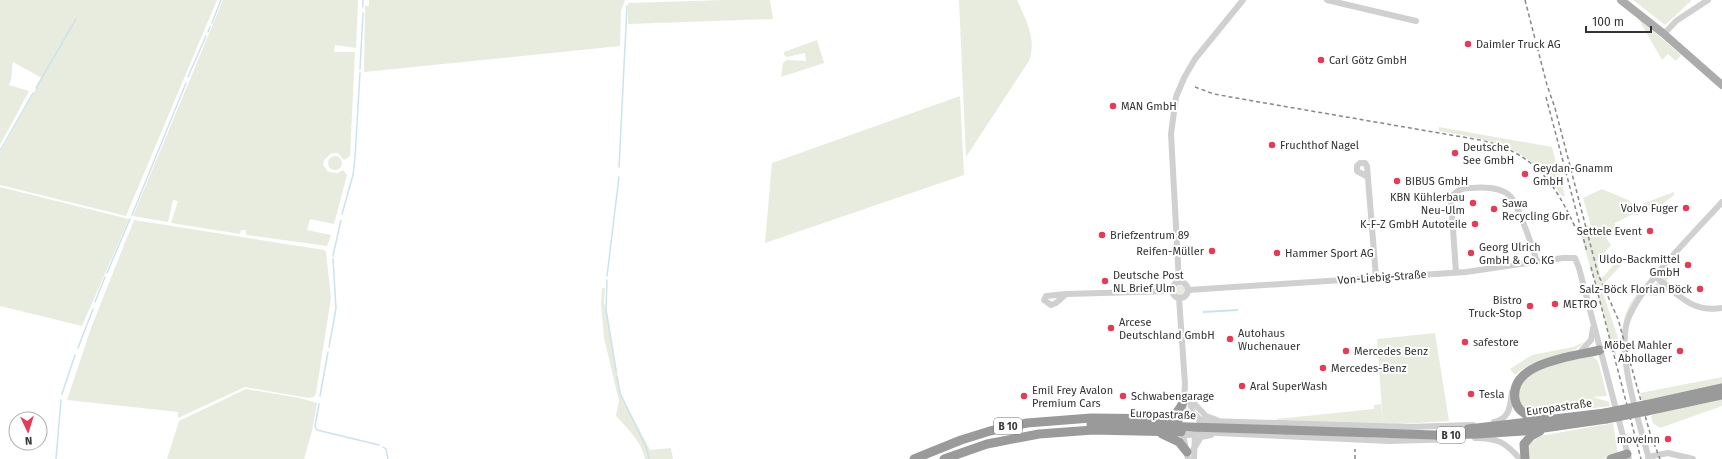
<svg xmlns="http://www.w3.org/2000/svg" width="1722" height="459" viewBox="0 0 1722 459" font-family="'Fira Sans',sans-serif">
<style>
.green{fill:#e7ecdf}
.water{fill:#cce3eb}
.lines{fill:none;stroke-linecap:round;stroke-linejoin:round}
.stream{stroke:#cce3eb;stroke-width:1.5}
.minor{stroke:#d0d0d0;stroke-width:6}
.major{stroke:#ababab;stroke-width:8}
.highway{stroke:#9a9a9a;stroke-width:9}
.rail{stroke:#888;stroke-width:1.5;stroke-dasharray:4 3;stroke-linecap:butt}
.highway-bridge{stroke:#9a9a9a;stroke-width:9}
.poi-dot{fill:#e33c59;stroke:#fff;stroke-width:1.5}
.labels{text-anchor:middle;stroke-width:4;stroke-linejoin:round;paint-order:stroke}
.shield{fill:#fff;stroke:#707070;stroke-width:1}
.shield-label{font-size:10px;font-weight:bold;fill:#333}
.poi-label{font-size:11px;fill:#333;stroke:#fff;text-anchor:start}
.street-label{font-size:11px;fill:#333;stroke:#fff}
</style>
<rect width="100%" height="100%" fill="#fff"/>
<g class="green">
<path d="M 0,0 L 217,0 L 126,216 L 0,185 L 0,153 L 42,78 L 13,62 C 11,71 13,77 9,85 L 29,91 L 0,145 Z"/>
<path d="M 223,0 L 358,0 L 356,48 L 335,45 L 334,52 L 355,52 L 350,156 L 344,160 L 338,153 L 332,153 L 324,160 L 323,165 L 328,172 L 338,173 L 343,170 L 347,175 L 334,224 L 310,219 L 307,230 L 331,235 L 327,246 L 246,235 L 246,230 L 241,230 L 240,234 L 171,223 L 178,201 L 173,200 L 168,222 L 133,216 Z"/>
<path d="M 369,0 L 625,0 L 621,11 L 620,46 L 364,72 L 365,6 L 369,6 Z"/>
<path d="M 724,0 L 770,0 L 773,19 L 628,24 L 628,3 Z"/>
<path d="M 959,0 L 1017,0 C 1026,20 1037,39 1029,61 L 966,157 Z"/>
<path d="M 1633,0 L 1691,0 L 1691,1 L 1665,25 Z"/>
<path d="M 1638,18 L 1681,55 L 1676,61 L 1668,54 L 1662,60 Z"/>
<path d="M 817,40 L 824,63 L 781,77 L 783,63 L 787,60 L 806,61 L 805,53 L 787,57 L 784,55 L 784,52 Z"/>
<path d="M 960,96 L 964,175 L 765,243 L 772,163 Z"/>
<path d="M 1439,127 L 1552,147 L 1565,196 L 1562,196 C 1527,146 1497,141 1439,131 Z"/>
<circle cx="335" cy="163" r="7"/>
<path d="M 0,187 L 129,219 L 82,326 L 0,306 Z"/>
<path d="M 1602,189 L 1628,200 L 1636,206 L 1674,192 L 1674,195 L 1659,207 L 1636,215 L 1633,214 L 1615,223 L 1615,227 L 1606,238 L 1611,245 L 1597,261 L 1601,279 L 1621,257 L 1624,262 L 1601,287 L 1619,341 L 1615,357 L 1579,227 L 1591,226 L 1583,198 Z"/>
<path d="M 134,220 L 324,250 L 326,252 L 331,298 L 316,393 L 314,397 L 308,398 L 245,387 L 178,418 L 178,412 L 67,400 L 91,328 Z"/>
<path d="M 1666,272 L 1670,276 L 1667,281 L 1673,286 L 1671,291 L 1657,296 L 1646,295 Z"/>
<circle cx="1180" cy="291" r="5.5"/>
<path d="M 602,288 L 605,288 L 604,303 L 607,311 L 621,395 L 650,450 L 671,448 L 673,459 L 645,459 C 642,442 627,428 616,416 L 619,401 L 604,338 L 601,304 Z"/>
<path d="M 1640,289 L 1644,292 L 1624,332 C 1621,316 1631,302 1640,289 Z"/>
<path d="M 1435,333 L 1449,421 L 1383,425 L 1277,421 L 1277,419 L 1374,409 L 1374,405 L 1381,404 L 1383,424 L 1377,339 Z"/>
<path d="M 1585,342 C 1566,361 1535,356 1515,375 L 1510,369 L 1532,355 L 1573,347 Z"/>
<path d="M 1592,356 L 1598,361 L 1607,396 L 1593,397 L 1609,402 L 1610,406 L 1537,415 C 1519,410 1519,404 1518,386 L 1541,367 Z"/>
<path d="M 1722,377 L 1722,386 L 1643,404 L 1640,393 Z"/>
<path d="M 246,389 L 300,398 L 317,403 L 312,431 L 304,459 L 167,459 L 179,421 Z"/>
<path d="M 1722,398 L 1722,406 L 1660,428 L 1653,423 L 1651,416 L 1661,412 Z"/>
<path d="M 1613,423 L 1618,454 L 1602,459 L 1528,459 L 1526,447 L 1540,436 Z"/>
</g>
<path class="water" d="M 1238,309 L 1238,311 L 1203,313 L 1203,311 Z"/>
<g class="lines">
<g class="stream">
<path d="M 363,7 L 363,0"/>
<path d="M 212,23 L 221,0"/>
<path d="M 208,32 L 210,27"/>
<path d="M 360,69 L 363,13"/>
<path d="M 188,77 L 206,36"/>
<path d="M 36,88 L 76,19"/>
<path d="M 0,151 L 33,93"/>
<path d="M 619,167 L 627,6"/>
<path d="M 342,214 L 353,175 L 355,157 L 360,73"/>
<path d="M 132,215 L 186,83"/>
<path d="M 333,256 L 341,220"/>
<path d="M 107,273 L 130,219"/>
<path d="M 607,276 L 619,177"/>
<path d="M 607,280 L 606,310 L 616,371"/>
<path d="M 95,302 L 105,277"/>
<path d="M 329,347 L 336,308 L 333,259"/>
<path d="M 78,348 L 93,309"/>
<path d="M 617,377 L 620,393 L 647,449 L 649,459"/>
<path d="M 62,394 L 75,355"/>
<path d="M 320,396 L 328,352"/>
<path d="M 319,404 L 315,426 L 317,430 L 379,445"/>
<path d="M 383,447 L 386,449 L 388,459"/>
<path d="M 56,459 L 61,400"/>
</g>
<g class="minor">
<path d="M 1327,0 L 1416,21"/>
<path d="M 1664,34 L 1676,21 L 1708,0"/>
<path d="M 1368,177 L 1357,171 L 1357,166 L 1360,163 L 1365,163 L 1367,166 L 1376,277"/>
<path d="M 1456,272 L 1451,200 C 1453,191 1462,188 1471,188 C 1483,187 1501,187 1510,196 C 1517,202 1534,251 1537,262"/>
<path d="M 1656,277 C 1677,294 1692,313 1722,308"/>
<circle cx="1180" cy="290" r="8"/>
<path d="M 1179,282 L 1171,134 L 1176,97 L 1184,78 L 1195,59 L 1243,0"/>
<path d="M 1188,290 L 1466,272 L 1563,258 L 1575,258 L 1579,268 L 1629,459"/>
<path d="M 1066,294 L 1046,296 L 1044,300 L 1051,305 L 1056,303 L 1066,294 L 1172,291"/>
<path d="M 1179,298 L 1185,384 L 1183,415"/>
<path d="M 1581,351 L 1591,340 L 1593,328"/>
<path d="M 1189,397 L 1193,415"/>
<path d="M 1189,398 L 1206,416 L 1217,420"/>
<circle cx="1189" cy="424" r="11"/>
<path d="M 1198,419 L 1209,421 L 1408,427 L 1473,425"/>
<path d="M 1494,422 C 1510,419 1510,406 1512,392"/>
<path d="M 1196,432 L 1389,441 L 1460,439"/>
<path d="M 1183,434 L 1188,459"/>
<path d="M 1475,438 C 1498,438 1505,442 1520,459"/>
<path d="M 1193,450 L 1201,437 L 1211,435"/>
<path d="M 1648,457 L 1668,453 L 1693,459"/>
<path d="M 1194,459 L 1195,433"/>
<path d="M 1649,459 C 1639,422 1619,362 1626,326 C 1633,292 1698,229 1722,202"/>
</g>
<path class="major" d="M 1621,0 L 1664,34 L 1722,85"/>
<g class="highway">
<path d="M 1645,405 L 1722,388"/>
<path d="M 1647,411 L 1722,395"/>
<path d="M 1164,418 C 1175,417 1180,410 1184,400"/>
<path d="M 1543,419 C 1530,417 1517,413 1515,399 C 1509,362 1575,356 1600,350"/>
<path d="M 1468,429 L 1605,413"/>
<path d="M 1286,430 L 1435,435 L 1477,434 L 1523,431 L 1606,419"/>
<path d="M 1162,434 L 1179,442 L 1187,452"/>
<path d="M 914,459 L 961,440 L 990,431 L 1027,423 L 1091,418 L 1179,419"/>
<path d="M 944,459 L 987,444 L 1039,434 L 1093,430 L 1181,432"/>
<path d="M 1525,459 L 1524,444 L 1531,436 L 1540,431"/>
<path d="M 1611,459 L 1627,454"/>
</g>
<g class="rail">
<path d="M 1525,0 L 1547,85 L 1555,108 L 1598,274 L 1618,319 L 1650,433 L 1660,459"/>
<path d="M 1195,87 L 1214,94 L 1236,98 L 1480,140 C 1534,153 1554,181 1576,229"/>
<path d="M 1546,97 L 1587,252"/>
<path d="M 1591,267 L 1641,459"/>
<path d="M 1355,459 L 1355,449"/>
</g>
<g class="highway-bridge">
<path d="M 1605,413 L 1645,405"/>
<path d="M 1606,419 L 1647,411"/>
<path d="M 1091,424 L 1286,430"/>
</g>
</g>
<g class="poi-dot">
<circle cx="1468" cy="44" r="4"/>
<circle cx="1321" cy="60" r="4"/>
<circle cx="1113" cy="106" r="4"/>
<circle cx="1272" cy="145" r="4"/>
<circle cx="1455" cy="153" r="4"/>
<circle cx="1525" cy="174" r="4"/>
<circle cx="1397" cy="181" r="4"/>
<circle cx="1473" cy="203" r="4"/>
<circle cx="1686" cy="208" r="4"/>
<circle cx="1494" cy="209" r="4"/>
<circle cx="1475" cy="224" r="4"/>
<circle cx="1650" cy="231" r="4"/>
<circle cx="1102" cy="235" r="4"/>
<circle cx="1212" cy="251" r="4"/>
<circle cx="1277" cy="253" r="4"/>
<circle cx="1471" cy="253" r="4"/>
<circle cx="1688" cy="265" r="4"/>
<circle cx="1105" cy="281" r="4"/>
<circle cx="1700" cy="289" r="4"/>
<circle cx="1555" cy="304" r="4"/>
<circle cx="1530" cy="306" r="4"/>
<circle cx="1111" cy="328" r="4"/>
<circle cx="1230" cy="339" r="4"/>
<circle cx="1465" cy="342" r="4"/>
<circle cx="1346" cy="351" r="4"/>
<circle cx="1680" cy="351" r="4"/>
<circle cx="1323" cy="368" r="4"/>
<circle cx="1242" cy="386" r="4"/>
<circle cx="1471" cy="394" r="4"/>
<circle cx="1024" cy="396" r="4"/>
<circle cx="1123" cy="396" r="4"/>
<circle cx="1668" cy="439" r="4"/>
</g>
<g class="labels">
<g class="shield">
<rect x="994" y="418" width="28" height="16" rx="3"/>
<rect x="1437" y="427" width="28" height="16" rx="3"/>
</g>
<g class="shield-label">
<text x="1008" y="430">B 10</text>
<text x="1451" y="439">B 10</text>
</g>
<g class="poi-label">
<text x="1476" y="48">Daimler Truck AG</text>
<text x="1329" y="64">Carl Götz GmbH</text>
<text x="1121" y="110">MAN GmbH</text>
<text x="1280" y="149">Fruchthof Nagel</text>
<text x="1463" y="151">Deutsche<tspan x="1463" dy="13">See GmbH</tspan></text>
<text x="1533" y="172">Geydan-Gnamm<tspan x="1533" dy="13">GmbH</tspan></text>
<text x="1405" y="185">BIBUS GmbH</text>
<text x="1465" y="201" text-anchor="end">KBN Kühlerbau<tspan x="1465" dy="13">Neu-Ulm</tspan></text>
<text x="1502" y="207">Sawa<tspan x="1502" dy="13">Recycling Gbr</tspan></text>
<text x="1678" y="212" text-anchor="end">Volvo Fuger</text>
<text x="1467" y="228" text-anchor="end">K-F-Z GmbH Autoteile</text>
<text x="1642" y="235" text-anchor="end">Settele Event</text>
<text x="1110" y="239">Briefzentrum 89</text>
<text x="1479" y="251">Georg Ulrich<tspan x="1479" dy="13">GmbH &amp; Co. KG</tspan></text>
<text x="1204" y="255" text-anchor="end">Reifen-Müller</text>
<text x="1285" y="257">Hammer Sport AG</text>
<text x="1680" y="263" text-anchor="end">Uldo-Backmittel<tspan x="1680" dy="13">GmbH</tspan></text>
<text x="1113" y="279">Deutsche Post<tspan x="1113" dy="13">NL Brief Ulm</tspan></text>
<text x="1692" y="293" text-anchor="end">Salz-Böck Florian Böck</text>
<text x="1522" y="304" text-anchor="end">Bistro<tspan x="1522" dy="13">Truck-Stop</tspan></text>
<text x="1563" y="308">METRO</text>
<text x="1119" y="326">Arcese<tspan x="1119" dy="13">Deutschland GmbH</tspan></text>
<text x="1238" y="337">Autohaus<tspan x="1238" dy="13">Wuchenauer</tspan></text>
<text x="1473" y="346">safestore</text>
<text x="1672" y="349" text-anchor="end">Möbel Mahler<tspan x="1672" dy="13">Abhollager</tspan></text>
<text x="1354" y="355">Mercedes Benz</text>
<text x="1331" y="372">Mercedes-Benz</text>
<text x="1250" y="390">Aral SuperWash</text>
<text x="1032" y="394">Emil Frey Avalon<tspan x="1032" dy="13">Premium Cars</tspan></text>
<text x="1479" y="398">Tesla</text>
<text x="1131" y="400">Schwabengarage</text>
<text x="1660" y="443" text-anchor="end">moveInn</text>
</g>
<g class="street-label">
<text transform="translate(1382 277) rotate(-4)" y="4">Von-Liebig-Straße</text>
<text transform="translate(1559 407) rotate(-8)" y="4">Europastraße</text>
<text transform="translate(1163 414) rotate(2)" y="4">Europastraße</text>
</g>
</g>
<g transform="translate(28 431) rotate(176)"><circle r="19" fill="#ffffff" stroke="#adadad"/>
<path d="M0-3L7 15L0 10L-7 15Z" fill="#e33c59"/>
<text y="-6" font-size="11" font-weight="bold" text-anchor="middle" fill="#333333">N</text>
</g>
<path d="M1586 26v6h65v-6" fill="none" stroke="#333333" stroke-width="2"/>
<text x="1592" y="26" font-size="12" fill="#333333" stroke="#ffffff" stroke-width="3" paint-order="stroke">100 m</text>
</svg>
